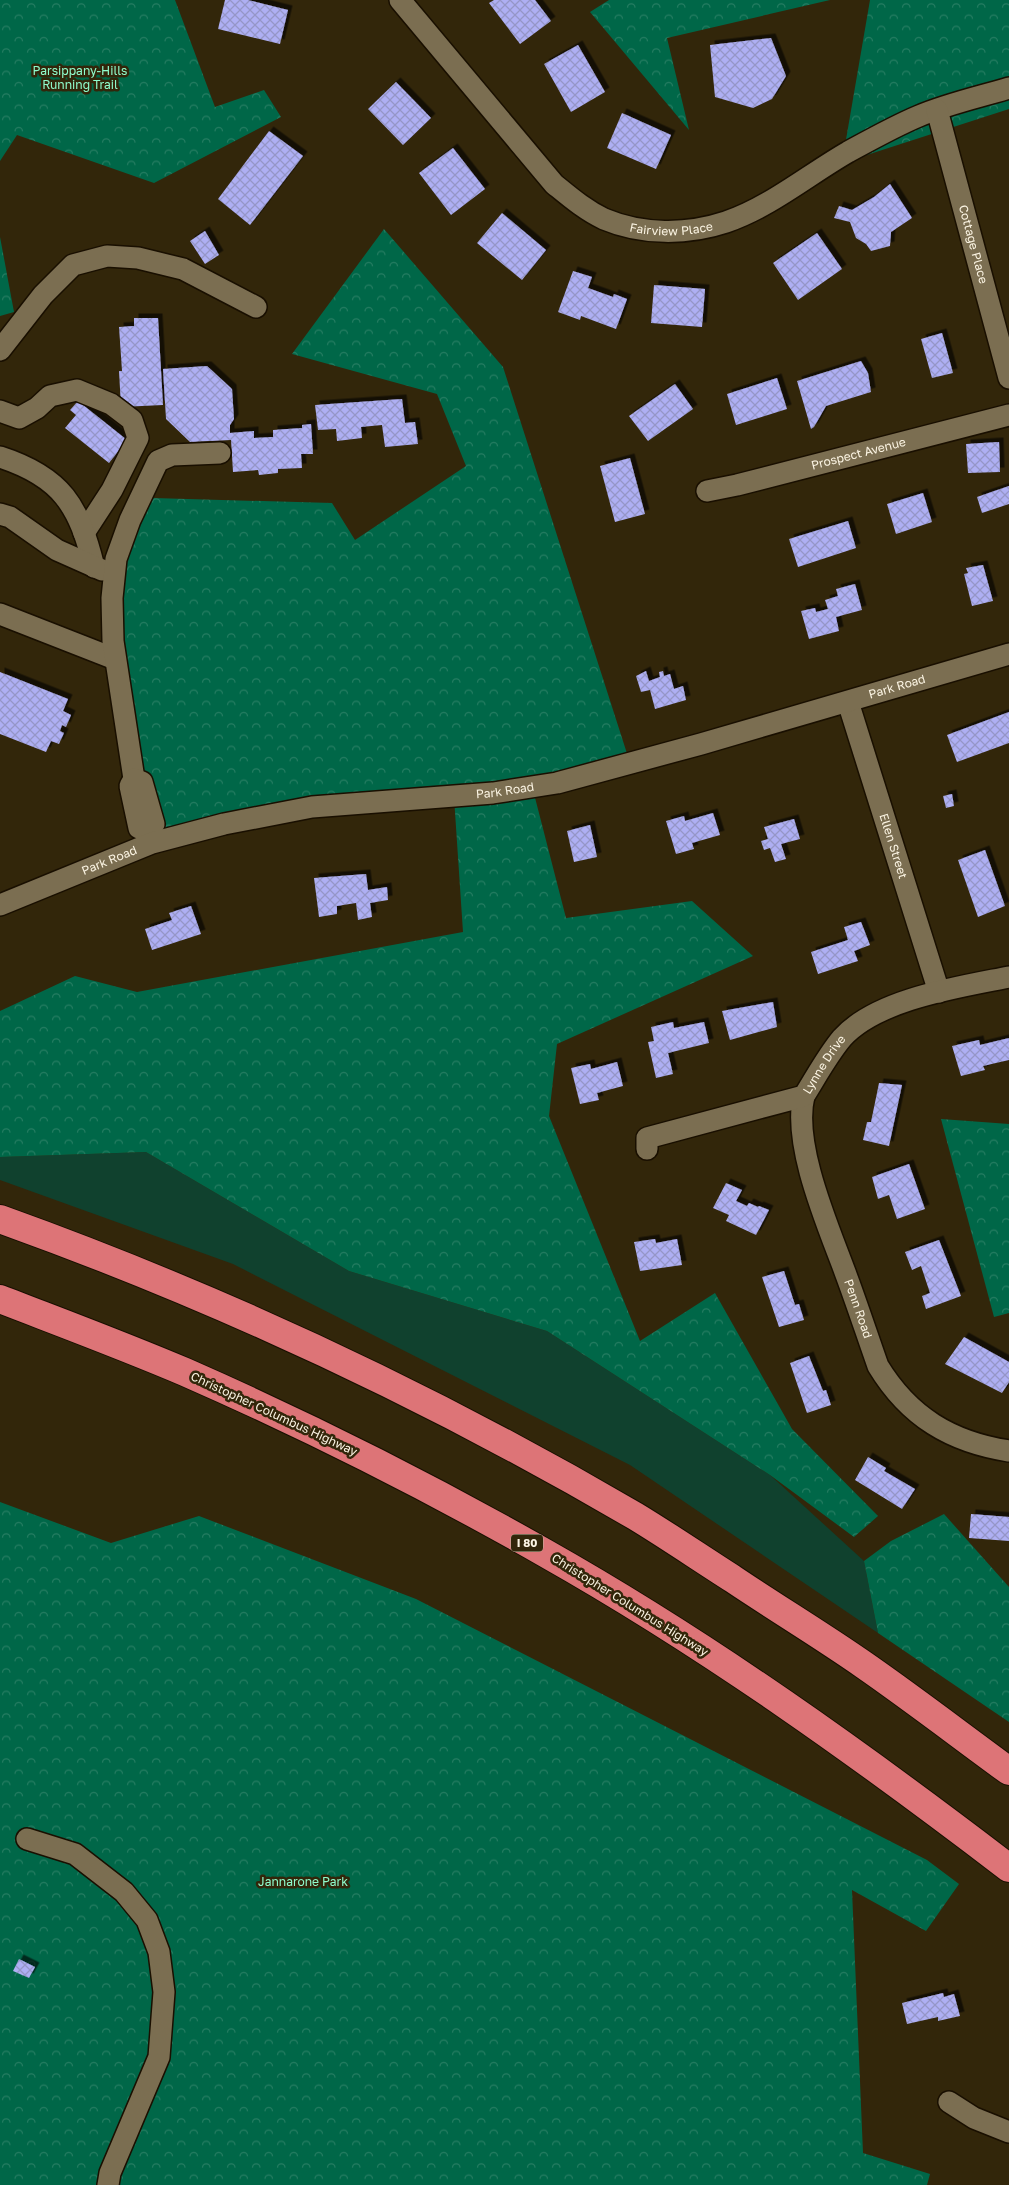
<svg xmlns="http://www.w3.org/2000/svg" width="1009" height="2185" viewBox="0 0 1009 2185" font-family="'Golos Text',sans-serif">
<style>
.green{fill:#10412e}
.forest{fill:url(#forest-crowns)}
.building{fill:url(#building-cross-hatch);filter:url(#shadow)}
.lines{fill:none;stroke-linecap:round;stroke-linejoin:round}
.minor-casing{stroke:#190f00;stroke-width:24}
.highway-casing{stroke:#190f00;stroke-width:30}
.minor{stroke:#7b6e51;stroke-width:21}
.highway{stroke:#dd7477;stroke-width:28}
.labels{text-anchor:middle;stroke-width:5;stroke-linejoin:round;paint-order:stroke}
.shield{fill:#32260a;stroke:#bfb6a2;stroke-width:1}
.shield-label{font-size:11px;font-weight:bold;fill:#fbf4e3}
.park-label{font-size:12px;fill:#8ffccd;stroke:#32260a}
.street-label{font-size:12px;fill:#fbf4e3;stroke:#32260a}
</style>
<defs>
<pattern id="forest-crowns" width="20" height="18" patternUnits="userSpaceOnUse" patternTransform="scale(1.25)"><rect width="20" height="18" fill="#006748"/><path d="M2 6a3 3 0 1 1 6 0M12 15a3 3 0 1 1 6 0" fill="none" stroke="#267d62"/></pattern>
<pattern id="building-cross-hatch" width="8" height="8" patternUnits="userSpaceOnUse" patternTransform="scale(1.25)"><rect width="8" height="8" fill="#aeaff3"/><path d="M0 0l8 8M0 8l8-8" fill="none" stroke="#9596c7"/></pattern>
<filter id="shadow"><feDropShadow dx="4.5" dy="-4.5" stdDeviation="0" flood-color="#0009"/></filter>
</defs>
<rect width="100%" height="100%" fill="#32260a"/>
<path class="green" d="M 146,1152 L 349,1271 L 547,1331 L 770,1475 L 864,1561 L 878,1633 L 630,1465 L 233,1264 L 0,1180 L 0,1157 Z"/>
<g class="forest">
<path d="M 0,0 L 175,0 L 215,107 L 264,90 L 281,117 L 154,183 L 17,135 L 0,161 Z"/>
<path d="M 609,0 L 830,0 L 667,38 L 689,130 L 590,12 Z"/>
<path d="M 870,0 L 1009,0 L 1009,109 L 842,163 Z"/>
<path d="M 384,229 L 503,367 L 631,766 L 532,786 L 566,918 L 692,901 L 753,956 L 557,1044 L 549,1116 L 640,1341 L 715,1293 L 792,1429 L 878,1516 L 854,1537 L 770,1475 L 547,1331 L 349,1271 L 146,1152 L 0,1157 L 0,1011 L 75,976 L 137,992 L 463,932 L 454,797 L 146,844 L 105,586 L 153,498 L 332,503 L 355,540 L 466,466 L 437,394 L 292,354 Z"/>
<path d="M 0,237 L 14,312 L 0,316 Z"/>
<path d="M 941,1119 L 1009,1124 L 1009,1313 L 994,1317 Z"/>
<path d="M 0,1502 L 111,1543 L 199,1516 L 416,1599 L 927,1860 L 959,1884 L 926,1931 L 852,1890 L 863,2153 L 930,2174 L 927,2185 L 0,2185 Z"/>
<path d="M 944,1514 L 1009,1587 L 1009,1722 L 878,1633 L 864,1561 L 891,1541 Z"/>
</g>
<g class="building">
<path d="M 225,0 L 248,0 L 288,10 L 280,44 L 218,29 Z"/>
<path d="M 494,0 L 535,0 L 551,21 L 520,44 L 489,3 Z"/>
<path d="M 771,38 L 786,76 L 772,99 L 753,108 L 715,97 L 710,45 Z"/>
<path d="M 578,45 L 605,92 L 571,112 L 544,64 Z"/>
<path d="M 396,82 L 431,118 L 403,145 L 368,109 Z"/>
<path d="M 622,113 L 671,135 L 656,169 L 607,148 Z"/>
<path d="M 269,131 L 303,156 L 250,225 L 218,199 Z"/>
<path d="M 453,148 L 485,189 L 451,215 L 419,173 Z"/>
<path d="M 890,184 L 912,218 L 891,232 L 890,246 L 871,251 L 866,244 L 856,238 L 850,222 L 834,218 L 839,206 L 852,210 L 874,197 Z"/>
<path d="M 502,213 L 546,250 L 522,280 L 477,243 Z"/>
<path d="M 205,231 L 219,255 L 205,264 L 190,241 Z"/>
<path d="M 817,233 L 842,269 L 798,300 L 773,263 Z"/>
<path d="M 573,271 L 592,277 L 588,288 L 613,297 L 614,294 L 627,299 L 616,329 L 581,316 L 580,320 L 558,312 Z"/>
<path d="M 654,285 L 705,289 L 702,327 L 651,323 Z"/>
<path d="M 134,318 L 158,318 L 163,405 L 121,407 L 119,371 L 122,371 L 119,327 L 134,326 Z"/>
<path d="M 942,333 L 953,373 L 932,378 L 921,339 Z"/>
<path d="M 861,361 L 868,373 L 871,392 L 826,406 L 814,427 L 811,429 L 797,381 Z"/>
<path d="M 207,366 L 232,389 L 234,419 L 230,425 L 230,433 L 254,431 L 254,438 L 273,437 L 273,430 L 302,428 L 302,425 L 311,424 L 313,454 L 301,454 L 302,468 L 278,469 L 278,473 L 259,475 L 258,470 L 233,472 L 231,440 L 190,442 L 166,419 L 163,369 Z"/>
<path d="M 777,378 L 787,409 L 736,425 L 727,394 Z"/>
<path d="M 675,384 L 693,409 L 648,441 L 629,416 Z"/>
<path d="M 402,399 L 405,423 L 415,422 L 418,444 L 385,447 L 382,425 L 361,427 L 362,438 L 337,441 L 336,429 L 318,430 L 315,405 Z"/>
<path d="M 78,401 L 127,440 L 109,463 L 65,428 L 76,415 L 70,410 Z"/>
<path d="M 999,442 L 1000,472 L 968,473 L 966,444 Z"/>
<path d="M 630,458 L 645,514 L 615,522 L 600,466 Z"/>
<path d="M 1009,486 L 1009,504 L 982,513 L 977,497 Z"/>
<path d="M 923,493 L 932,522 L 896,534 L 887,504 Z"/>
<path d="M 848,521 L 856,548 L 798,567 L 789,539 Z"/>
<path d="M 983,565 L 993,601 L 972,606 L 964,574 L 968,573 L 966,568 Z"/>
<path d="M 855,584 L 862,610 L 836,617 L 839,631 L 809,639 L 801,611 L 815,608 L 816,612 L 828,609 L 825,600 L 838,596 L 836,589 Z"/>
<path d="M 646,671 L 649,681 L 660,677 L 659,672 L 663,671 L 664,676 L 670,674 L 674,689 L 683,686 L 686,700 L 655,709 L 650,690 L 641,692 L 636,676 Z"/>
<path d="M 0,672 L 68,699 L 63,711 L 71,715 L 66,727 L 62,725 L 60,731 L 64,733 L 59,744 L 51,741 L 46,752 L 0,734 Z"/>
<path d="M 1009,712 L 1009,743 L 957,762 L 947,735 Z"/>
<path d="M 952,794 L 954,806 L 946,808 L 943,796 Z"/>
<path d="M 713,813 L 720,835 L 692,843 L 694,849 L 676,854 L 666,821 L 684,816 L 685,821 Z"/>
<path d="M 794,819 L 800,839 L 781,844 L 786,859 L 775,862 L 770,848 L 764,850 L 761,841 L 768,839 L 764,827 Z"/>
<path d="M 590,825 L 597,857 L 574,862 L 567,831 Z"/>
<path d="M 985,850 L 1005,906 L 978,917 L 958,860 Z"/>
<path d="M 366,874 L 368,890 L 387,887 L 388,900 L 370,903 L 372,917 L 358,920 L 356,903 L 337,906 L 337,914 L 319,917 L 314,878 Z"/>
<path d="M 191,906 L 201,934 L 152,950 L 145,929 L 172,920 L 169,913 Z"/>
<path d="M 861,922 L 870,945 L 854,951 L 858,961 L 818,974 L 811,952 L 848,940 L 844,927 Z"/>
<path d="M 773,1002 L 777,1027 L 730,1040 L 722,1011 Z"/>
<path d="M 673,1022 L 674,1028 L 704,1022 L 709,1043 L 668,1053 L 673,1074 L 656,1078 L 648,1042 L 654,1041 L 651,1027 Z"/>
<path d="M 1009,1038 L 1009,1060 L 983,1066 L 985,1070 L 961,1076 L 952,1046 L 979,1040 L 980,1045 Z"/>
<path d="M 617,1062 L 623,1086 L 597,1093 L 599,1100 L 580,1104 L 571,1068 L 590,1064 L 591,1069 Z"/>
<path d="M 879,1083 L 902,1085 L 889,1146 L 863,1140 L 867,1122 L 871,1122 Z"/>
<path d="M 909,1164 L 925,1209 L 897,1219 L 889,1195 L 878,1199 L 872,1177 Z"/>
<path d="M 726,1183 L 742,1190 L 736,1201 L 747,1206 L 749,1203 L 758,1207 L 759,1206 L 769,1210 L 756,1235 L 726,1221 L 729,1215 L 713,1208 Z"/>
<path d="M 655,1239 L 656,1243 L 677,1239 L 682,1265 L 640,1271 L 634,1242 Z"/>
<path d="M 939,1240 L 961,1296 L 926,1309 L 922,1296 L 930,1293 L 921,1266 L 912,1270 L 905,1252 Z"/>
<path d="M 784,1271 L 795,1305 L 799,1304 L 804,1320 L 779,1327 L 762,1277 Z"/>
<path d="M 964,1337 L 1009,1362 L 1009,1382 L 1002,1393 L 945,1364 Z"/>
<path d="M 809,1356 L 823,1391 L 826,1390 L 831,1405 L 807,1413 L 790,1363 Z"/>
<path d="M 868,1457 L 886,1468 L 884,1471 L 915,1489 L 902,1509 L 855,1480 Z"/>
<path d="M 971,1514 L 1009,1517 L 1009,1541 L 969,1538 Z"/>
<path d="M 19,1959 L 35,1967 L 29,1978 L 13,1971 Z"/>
<path d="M 943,1993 L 944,1997 L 954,1994 L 960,2016 L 938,2021 L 938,2017 L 907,2024 L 902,2003 Z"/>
</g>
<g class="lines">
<defs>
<g id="minor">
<path id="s1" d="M 400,0 L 554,184 C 570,197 585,210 604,219 C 642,235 687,235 726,222 C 770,207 808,175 848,152 C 870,140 895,126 919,116 C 947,104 979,97 1009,88"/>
<path id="s2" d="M 937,110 L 1009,378"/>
<path d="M 0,350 L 43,295 L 73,265 L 107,256 L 138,258 L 183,269 L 256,307"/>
<path d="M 0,411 L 19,418 L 37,408 L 50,396 L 77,390 L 111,404 L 132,420 L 138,438 L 112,490 L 84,533"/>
<path d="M 0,457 C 62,477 79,506 94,567"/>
<path id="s3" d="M 707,491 L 737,485 L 1009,415"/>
<path d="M 0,514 L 10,517 L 57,550 L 102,570"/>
<path d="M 0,614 L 115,659"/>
<path id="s4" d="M 848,702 L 939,992"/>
<path d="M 134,779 L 113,641 L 112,598 L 116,559 L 130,520 L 158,461 L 172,455 L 220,453"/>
<path d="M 134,779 L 142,782 L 154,824 L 148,832 L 139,828 L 130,786 Z"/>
<path id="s5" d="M 0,905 L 152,843 L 224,824 L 312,807 L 493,793 L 557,783 L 701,744 L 1009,654"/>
<path id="s6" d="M 804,1096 C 792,1144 828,1226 845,1272 C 857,1304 867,1335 878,1366 C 909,1417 951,1442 1009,1451"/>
<path id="s7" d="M 647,1149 L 647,1138 L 804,1096 C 816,1077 827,1056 842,1038 C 877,999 959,987 1009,977"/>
<path d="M 27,1839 L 75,1854 L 124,1892 L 147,1920 L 159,1952 L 164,1992 L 159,2057 L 110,2173 L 108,2185"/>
<path d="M 949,2102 L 974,2118 L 1009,2132"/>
</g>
<g id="highway">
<path d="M 0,1219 C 220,1298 433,1398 635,1516 C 668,1536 700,1558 733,1579 C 776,1608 821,1635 864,1665 C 913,1699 961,1736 1009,1771"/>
<path d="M 0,1299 C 62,1323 124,1346 185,1372 C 308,1426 429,1487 545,1553 C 708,1645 861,1755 1009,1868"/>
</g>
</defs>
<use href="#minor" class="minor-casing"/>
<use href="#highway" class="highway-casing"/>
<use href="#minor" class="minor"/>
<use href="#highway" class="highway"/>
</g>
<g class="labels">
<rect class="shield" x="511" y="1534.5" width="32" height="17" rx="4"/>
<g class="shield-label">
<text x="527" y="1547">I 80</text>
</g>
<g class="park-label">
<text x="80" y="75">Parsippany-Hills<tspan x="80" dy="14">Running Trail</tspan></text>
<text x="303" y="1886">Jannarone Park</text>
</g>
<g class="street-label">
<text dy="4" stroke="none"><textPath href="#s1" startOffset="370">Fairview Place</textPath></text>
<text dy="4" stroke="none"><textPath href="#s2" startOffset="139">Cottage Place</textPath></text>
<text dy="4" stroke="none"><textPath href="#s3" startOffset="156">Prospect Avenue</textPath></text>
<text dy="4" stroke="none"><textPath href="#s5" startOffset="928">Park Road</textPath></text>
<text dy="4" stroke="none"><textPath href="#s5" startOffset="522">Park Road</textPath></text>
<text dy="4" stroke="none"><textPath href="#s4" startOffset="151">Ellen Street</textPath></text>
<text dy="4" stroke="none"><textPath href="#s5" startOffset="118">Park Road</textPath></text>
<text dy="4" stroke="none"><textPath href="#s7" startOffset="211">Lynne Drive</textPath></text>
<text dy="4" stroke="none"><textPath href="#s6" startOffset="222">Penn Road</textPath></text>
<text transform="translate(274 1414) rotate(25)" y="4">Christopher Columbus Highway</text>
<text transform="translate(630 1605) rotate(32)" y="4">Christopher Columbus Highway</text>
</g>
</g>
</svg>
